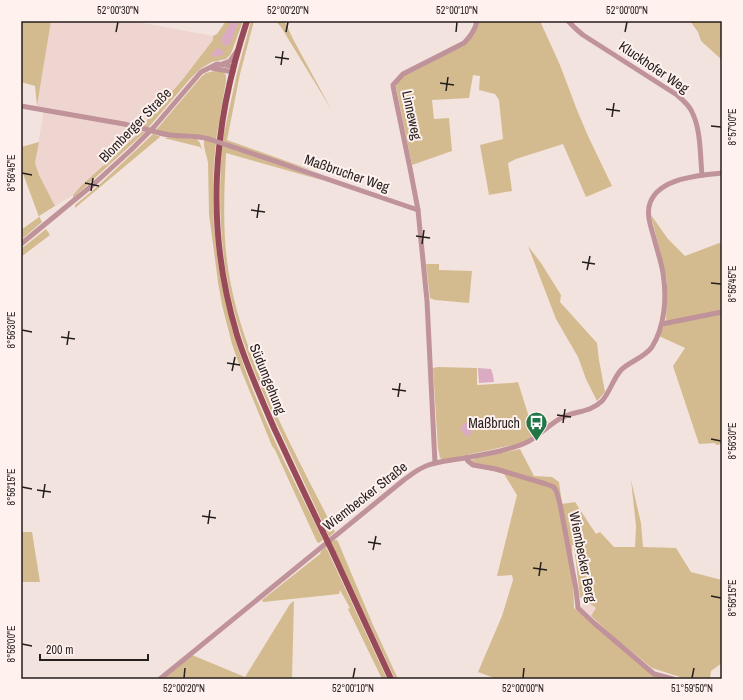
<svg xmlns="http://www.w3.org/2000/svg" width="743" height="700" viewBox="0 0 743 700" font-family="'Archivo Narrow',sans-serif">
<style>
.built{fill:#eed5cf}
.green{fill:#d4bb8f}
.water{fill:#dbabc4}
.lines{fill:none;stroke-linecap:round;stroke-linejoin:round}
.minor{stroke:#c09299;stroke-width:5}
.major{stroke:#994a59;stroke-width:6}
.minor-bridge{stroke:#c09299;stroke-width:5}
.major-bridge{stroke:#994a59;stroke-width:6}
.ticks{fill:none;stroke:#241e1d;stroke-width:1.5}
.labels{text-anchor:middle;stroke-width:4;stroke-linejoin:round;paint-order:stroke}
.street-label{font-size:14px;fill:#241e1d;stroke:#fef1ee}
.poi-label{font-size:14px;fill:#241e1d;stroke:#fef1ee;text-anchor:end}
.neatline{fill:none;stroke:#241e1d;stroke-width:1.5}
.ticks-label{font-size:10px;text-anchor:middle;fill:#241e1d}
</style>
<rect width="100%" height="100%" fill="#f2e3df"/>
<g class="built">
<path d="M 51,21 L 132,21 L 213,36 L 213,40 L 195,64 L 183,79 L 142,126 L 141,131 L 81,186 L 73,195 L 55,206 L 39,175 L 35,163 L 44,109 L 37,106 Z"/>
<path d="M 585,601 L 596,608 L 591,616 L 581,608 Z"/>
</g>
<g class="green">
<path d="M 21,21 L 51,21 L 37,106 L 35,86 L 21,82 Z"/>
<path d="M 226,21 L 243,21 L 232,51 L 230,55 L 226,59 L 212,62 L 200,69 L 190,79 L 148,128 L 142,126 L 183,79 L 213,40 L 213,36 L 217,34 Z"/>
<path d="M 251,21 L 254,21 L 240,74 L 227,140 L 314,171 L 279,161 L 222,142 L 237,73 Z"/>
<path d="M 276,21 L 283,21 L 286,24 L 293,39 L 331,109 L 281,27 Z"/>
<path d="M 479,21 L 540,21 L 560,65 L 577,110 L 588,136 L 612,186 L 586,197 L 563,144 L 516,159 L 508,163 L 512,191 L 489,195 L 480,145 L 503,139 L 499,100 L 495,94 L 479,90 L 480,76 L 473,75 L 469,98 L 432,100 L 434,119 L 449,118 L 452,151 L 412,165 L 396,87 L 397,83 L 401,78 L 410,72 L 458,48 Z"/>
<path d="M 690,21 L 722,21 L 722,60 L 701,41 L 698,32 Z"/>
<path d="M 218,70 L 223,72 L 226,75 L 226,81 L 216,140 L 173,134 L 156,130 L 202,76 L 206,73 Z"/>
<path d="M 141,131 L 145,132 L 73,198 L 73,195 L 81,186 Z"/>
<path d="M 153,134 L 159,136 L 160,137 L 75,208 L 75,205 L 98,186 Z"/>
<path d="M 168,137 L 197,139 L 200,143 L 202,150 L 200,147 L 168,139 L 165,139 Z"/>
<path d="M 204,140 L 205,140 L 216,143 C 205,235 225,327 262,412 C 280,455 303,498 323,540 L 319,543 L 317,542 L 275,450 L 272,446 L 241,370 L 232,344 L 222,305 L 218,282 L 209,214 L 208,163 C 207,156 203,147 204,140 Z"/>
<path d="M 39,142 L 35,163 L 39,175 L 55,206 L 39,216 L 42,222 L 21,240 L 21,230 L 39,217 L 21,168 L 21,147 Z"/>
<path d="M 222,145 L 325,181 L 226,153 C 224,195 222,238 230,280 C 236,313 247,345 260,376 C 281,429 309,480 335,532 L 329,537 C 315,506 301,476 287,446 C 262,392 237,337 227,278 C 219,234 219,190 222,145 Z"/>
<path d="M 651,215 L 668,239 L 685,256 L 722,242 L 722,311 L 666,322 L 667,281 Z"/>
<path d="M 46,229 L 50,235 L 21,257 L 21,249 Z"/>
<path d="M 528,246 L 541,263 L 561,295 L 560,302 L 597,343 L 599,360 L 605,392 L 597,401 L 586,379 L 578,357 L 556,319 Z"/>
<path d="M 426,264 L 439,264 L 439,270 L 472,271 L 469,303 L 435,300 L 430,298 Z"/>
<path d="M 722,314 L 722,444 L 716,445 L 715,443 L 699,444 L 673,366 L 685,348 L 659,336 L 664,326 L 666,324 Z"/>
<path d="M 438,367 L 477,368 L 477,385 L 512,383 L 518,382 L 532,427 L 533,435 L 528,440 L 517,444 L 444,460 L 440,458 L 438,448 L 433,368 Z"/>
<path d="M 520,449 L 534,476 L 552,477 L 559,482 L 562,504 L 575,502 L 596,534 L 600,532 L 614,547 L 635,547 L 636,526 L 631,480 L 641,523 L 643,547 L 676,548 L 691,572 L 722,580 L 722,663 L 711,671 L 710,679 L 686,679 L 652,668 L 615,638 L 591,616 L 596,608 L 580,597 L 574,546 L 572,545 L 574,608 L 654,675 L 669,679 L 497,679 L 478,672 L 502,616 L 513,580 L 512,575 L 497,576 L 517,495 L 504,474 L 471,465 L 470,461 L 477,458 Z"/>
<path d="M 21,532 L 32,532 L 40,582 L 21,582 Z"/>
<path d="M 335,540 L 337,540 L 339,544 L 373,625 L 398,679 L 395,679 L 351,585 L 331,542 Z"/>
<path d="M 326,547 L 387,679 L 382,679 L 348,609 L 350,608 L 340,590 L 339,594 L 263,602 L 262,600 L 320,554 L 321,551 Z"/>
<path d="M 294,601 L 292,679 L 164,679 L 192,655 L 245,677 L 290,604 Z"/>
</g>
<g class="water">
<path d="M 232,21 L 239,21 L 230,44 L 228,46 L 222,44 L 221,42 L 221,39 Z"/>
<path d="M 218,48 L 224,52 L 222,55 L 213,57 L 212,56 L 212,54 L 216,49 Z"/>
<path d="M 478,368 L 491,369 L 493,375 L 494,382 L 479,383 Z"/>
<path d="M 464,423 L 471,424 L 473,429 L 471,434 L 466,437 L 462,431 L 462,426 Z"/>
</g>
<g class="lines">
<g class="minor">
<path d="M 568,21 L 576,29 L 583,35 L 677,95 C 683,100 689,105 692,112 C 701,130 700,154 702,175"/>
<path d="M 222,64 L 230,61 L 237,51"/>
<path d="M 212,68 L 233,72"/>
<path d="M 21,106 L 124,124 L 141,128"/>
<path d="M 160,133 C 176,138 193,134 209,139"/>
<path d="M 230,146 L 418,210"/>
<path d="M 21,244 L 95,183 L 131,150 L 154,127 L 201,72 L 217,64 L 226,65 L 234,67"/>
<path d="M 662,324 L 722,312"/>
<path d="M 466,458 L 468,461 L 473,465 L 496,469 L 546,484 L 554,487 L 557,493 L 560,504 L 576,589 L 578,608 L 594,623 L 654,674 L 673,679"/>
<path d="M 435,463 L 427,301 L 418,210 L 410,168 L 394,91 L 393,85 L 403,74 L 464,43 C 470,37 475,31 477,21"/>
<path d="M 160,679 L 405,479 C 412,474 418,469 426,466 C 436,462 447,461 458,459 C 472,457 486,454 500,451 C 510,448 522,446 531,440 C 542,433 551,423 563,417 C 576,411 591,412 602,401 C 610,392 613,379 621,370 C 630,361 644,358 652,347 C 665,326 667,297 663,273 C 661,261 657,250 654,238 C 651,227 646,214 650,203 C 659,178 700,175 722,173"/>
</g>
<g class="major">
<path d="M 247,21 C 212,127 205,228 237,335 C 247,367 261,398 274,428 C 290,462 306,497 323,532"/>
<path d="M 333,553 L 391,679"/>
</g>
<g class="minor-bridge">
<path d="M 141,128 L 160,133"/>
<path d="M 209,139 L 230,146"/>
</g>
<path class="major-bridge" d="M 323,532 L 333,553"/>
</g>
<path class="ticks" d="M 116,32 L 118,22M 286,32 L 288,22M 456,32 L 457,22M 625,32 L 627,22M 275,57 L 289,59M 281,65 L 283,51M 440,83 L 454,85M 446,91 L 448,77M 606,109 L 620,111M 612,117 L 614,103M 711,126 L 721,127M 22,173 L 32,175M 85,183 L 99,186M 91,191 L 93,178M 251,210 L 265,212M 257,218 L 259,204M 416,236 L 430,238M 422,244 L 424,230M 582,262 L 595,264M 587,270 L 590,256M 711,283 L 721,284M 22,330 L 32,332M 61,337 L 75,339M 67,345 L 69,331M 227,363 L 240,365M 232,371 L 235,357M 392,389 L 406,391M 398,397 L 400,383M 557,415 L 571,417M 563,423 L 565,409M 711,439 L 721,441M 22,487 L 32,489M 37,490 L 51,492M 43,498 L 45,484M 202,516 L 216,518M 208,524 L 210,510M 368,542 L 381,544M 373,550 L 376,536M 533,568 L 547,570M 539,576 L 541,562M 711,596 L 721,598M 22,644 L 32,646M 184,678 L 185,668M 353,678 L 355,668M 523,678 L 524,668M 692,678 L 694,668"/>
<defs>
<symbol id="bus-pin" viewBox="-11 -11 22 30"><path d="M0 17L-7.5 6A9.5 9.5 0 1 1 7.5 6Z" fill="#217546" stroke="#fef1ee"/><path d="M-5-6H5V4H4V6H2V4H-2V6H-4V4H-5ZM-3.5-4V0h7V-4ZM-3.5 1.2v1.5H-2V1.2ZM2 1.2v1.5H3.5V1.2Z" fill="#fff"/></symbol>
</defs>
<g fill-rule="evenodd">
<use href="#bus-pin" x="524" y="410" width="25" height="34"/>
</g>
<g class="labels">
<g class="street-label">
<text transform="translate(654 67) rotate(34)" y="5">Kluckhofer Weg</text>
<text transform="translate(412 115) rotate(78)" y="5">Linneweg</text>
<text transform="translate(135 125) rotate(-46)" y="5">Blomberger Straße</text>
<text transform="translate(347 173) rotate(19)" y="5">Maßbrucher Weg</text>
<text transform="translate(268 379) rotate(68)" y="5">Südumgehung</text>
<text transform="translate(365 496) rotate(-38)" y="5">Wiembecker Straße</text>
<text transform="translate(583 557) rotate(79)" y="5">Wiembecker Berg</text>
</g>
<g class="poi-label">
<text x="520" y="428">Maßbruch</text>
</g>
</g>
<rect width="743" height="700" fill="none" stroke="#fef1ee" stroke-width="44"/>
<path d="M40 654v6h108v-6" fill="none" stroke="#241e1d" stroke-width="2"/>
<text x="46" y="654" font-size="12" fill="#241e1d" stroke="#fef1ee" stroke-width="3" paint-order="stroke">200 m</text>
<rect x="22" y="22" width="699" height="656" class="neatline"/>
<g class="ticks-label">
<text x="118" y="14">52°00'30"N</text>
<text x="288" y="14">52°00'20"N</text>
<text x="457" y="14">52°00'10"N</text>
<text x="627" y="14">52°00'00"N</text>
<text transform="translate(732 127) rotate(-90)" y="4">8°57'00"E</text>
<text transform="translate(11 173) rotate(-90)" y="4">8°56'45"E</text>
<text transform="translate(732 284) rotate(-90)" y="4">8°56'45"E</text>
<text transform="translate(11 330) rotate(-90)" y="4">8°56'30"E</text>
<text transform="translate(732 441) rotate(-90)" y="4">8°56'30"E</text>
<text transform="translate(11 487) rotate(-90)" y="4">8°56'15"E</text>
<text transform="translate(732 598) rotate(-90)" y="4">8°56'15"E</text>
<text transform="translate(11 644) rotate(-90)" y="4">8°56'00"E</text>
<text x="184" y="692">52°00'20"N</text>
<text x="353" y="692">52°00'10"N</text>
<text x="523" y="692">52°00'00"N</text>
<text x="692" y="692">51°59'50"N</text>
</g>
</svg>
